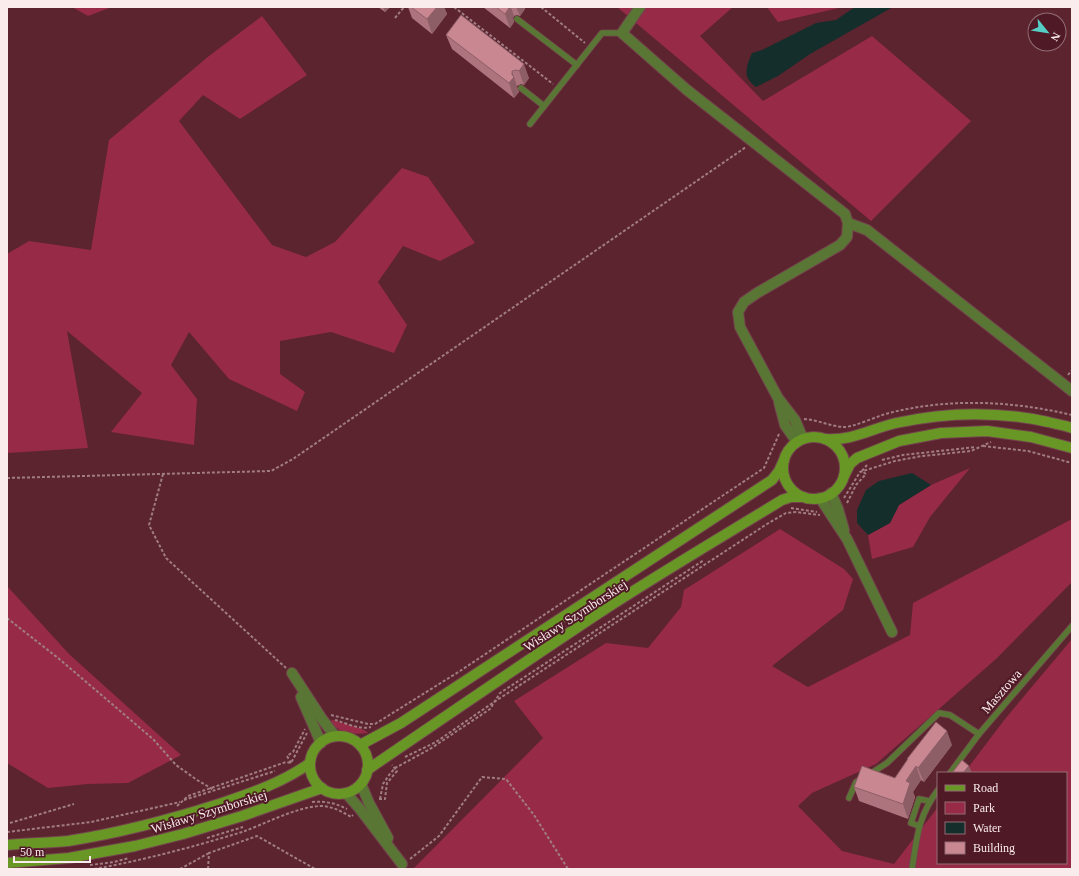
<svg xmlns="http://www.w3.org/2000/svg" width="1079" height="876" viewBox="0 0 1079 876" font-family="'Times New Roman',serif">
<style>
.green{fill:#972a47}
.water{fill:#142e2c}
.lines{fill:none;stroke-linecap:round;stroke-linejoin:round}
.lane-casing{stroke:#74444d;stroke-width:7}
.street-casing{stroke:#74444d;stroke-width:12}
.secondary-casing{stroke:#74444d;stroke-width:12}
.path{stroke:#a17c83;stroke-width:2;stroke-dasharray:3 2;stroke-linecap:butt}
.lane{stroke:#597635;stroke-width:5.5}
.street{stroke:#597635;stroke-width:10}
.secondary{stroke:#699725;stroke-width:10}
.wall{fill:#ad747e}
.shaded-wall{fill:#8d5e66}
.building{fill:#c98792;stroke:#8d5e66}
.labels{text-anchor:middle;stroke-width:4;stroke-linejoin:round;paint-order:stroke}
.street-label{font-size:13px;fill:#faebed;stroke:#4f1925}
</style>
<rect width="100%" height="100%" fill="#5b242f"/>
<g class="green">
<path d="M 72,7 L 112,7 L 88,16 Z"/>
<path d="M 617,7 L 733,7 L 700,36 L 763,101 L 872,36 L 971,121 L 871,221 Z"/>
<path d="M 767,7 L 843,7 L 778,22 Z"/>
<path d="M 262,16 L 307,75 L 240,119 L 203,95 L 179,121 L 272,245 L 306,257 L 335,242 L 402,168 L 428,177 L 475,243 L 440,261 L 403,246 L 378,282 L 407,325 L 394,353 L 331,332 L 280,341 L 280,374 L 305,392 L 297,411 L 229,379 L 189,332 L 171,365 L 197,399 L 194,445 L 111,432 L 142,393 L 67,331 L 88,448 L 7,453 L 7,254 L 29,241 L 91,250 L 109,140 L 209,56 Z"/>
<path d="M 970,468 L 930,517 L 913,547 L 872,559 L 868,535 L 890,523 L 899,505 L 931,485 Z"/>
<path d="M 1072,519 L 1072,582 L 996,659 L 876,764 L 812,793 L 798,806 L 842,851 L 894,864 L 938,807 L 938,863 L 1066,863 L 1066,773 L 964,773 L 1005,719 L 1072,639 L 1072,869 L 413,869 L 543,738 L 514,701 L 606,643 L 648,648 L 681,607 L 684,590 L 780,529 L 844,569 L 853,579 L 843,610 L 772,666 L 808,687 L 910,635 L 913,603 Z"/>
<path d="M 7,586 L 69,654 L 181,755 L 128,783 L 88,784 L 48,788 L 7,763 Z"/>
<path d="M 333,720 C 341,723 365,728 368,733 C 354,735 338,734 330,721 Z"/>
</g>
<g class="water">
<path d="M 855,7 L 893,7 L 810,54 L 778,76 L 756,87 C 742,77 746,67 752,53 L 762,50 L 816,23 L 836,20 Z"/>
<path d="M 912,473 L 931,485 L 899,505 L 890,523 L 868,535 L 857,523 L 857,510 L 866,490 L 879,481 Z"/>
</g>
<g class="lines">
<defs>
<g id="lane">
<path d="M 517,19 L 577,65"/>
<path d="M 521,88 L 544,106"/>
<path d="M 530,124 L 602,33 L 622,33"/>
<path d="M 950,773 L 979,734 L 1072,626"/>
<path d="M 870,774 L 887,763 L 939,713 L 950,715 L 979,734"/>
<path d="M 849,798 L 856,782 L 861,779"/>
<path d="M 919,826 L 911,823 L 919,799 L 929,801"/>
<path d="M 912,869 C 917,837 918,816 938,790"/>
</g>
<g id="street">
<path d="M 640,7 L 622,33 L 687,90 L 845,214 L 848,223 L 867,230 L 1072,391"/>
<path d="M 779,402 L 785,425 L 797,442"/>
<path d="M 803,439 L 795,420 L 778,398 L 740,327 L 738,312 L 744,302 L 757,293 L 840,245 L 847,237 L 848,223"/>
<path d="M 831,493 L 838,509 L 844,530"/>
<path d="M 820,498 L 847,539 L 892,632"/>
<path d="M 292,673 L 322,719 L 335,736"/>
<path d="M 301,697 L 321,743"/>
<path d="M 361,784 L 369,803 L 388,838"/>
<path d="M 346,793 L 360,809 L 402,864"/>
</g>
<g id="secondary">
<circle cx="814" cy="468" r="31"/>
<path d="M 825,439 C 853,441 870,429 896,423 C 946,412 998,411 1048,422 C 1056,424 1064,425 1072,428"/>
<path d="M 844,476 L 850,464 L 857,458 L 899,441 L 941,433 L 987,431 L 1031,437 L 1072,448"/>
<circle cx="339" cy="765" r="29"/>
<path d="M 360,745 L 401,723 L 772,480 L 779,471 L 784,460"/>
<path d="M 367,770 C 443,718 519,666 596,615 C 657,575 720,538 782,500 L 791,497 L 803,497"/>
<path d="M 7,845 C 27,843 48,843 68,841 C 119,833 169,820 219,804 C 251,793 282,783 310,763"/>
<path d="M 7,863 L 69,858 L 135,846 L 183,834 L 242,816 L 322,788"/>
</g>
</defs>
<use href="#lane" class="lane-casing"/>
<use href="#street" class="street-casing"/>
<use href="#secondary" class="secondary-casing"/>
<g class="path">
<path d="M 454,7 L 553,84"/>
<path d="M 541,7 L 585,43"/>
<path d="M 395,18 L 404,7"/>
<path d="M 1068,375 L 1072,370"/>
<path d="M 804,419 C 818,420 830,426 843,427 C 853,428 881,414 893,412 C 953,398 1012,401 1072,415"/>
<path d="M 983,446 L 1028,451 L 1072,463"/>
<path d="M 882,460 L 903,455 L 976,447"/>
<path d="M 163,474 L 149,525 L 166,558 L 286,668"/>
<path d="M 7,478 L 271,471 L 293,459 L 746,147"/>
<path d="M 844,498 L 860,472 L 895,461 L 922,456 L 971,451 L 991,442"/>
<path d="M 847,503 L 856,485 L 866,474 L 862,471 L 867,465"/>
<path d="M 791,508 L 817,512"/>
<path d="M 7,618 L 58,658 L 153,739 L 176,765 L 197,780 L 214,790"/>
<path d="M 331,715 L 368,724 L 375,724 L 460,671 L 764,468 L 779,434"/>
<path d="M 335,720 C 346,723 359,730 371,727"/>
<path d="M 405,757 L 436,742 L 494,702 L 767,524 L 786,513 L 796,512 L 820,515"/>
<path d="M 291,763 L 287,756 L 293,752 L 305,729"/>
<path d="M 379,799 L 385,799 L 387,783 L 397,771 L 392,765"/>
<path d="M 380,799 L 383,784 L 389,775 L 395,768 L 430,749 L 490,709 L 500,693 L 704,560"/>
<path d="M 184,800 L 275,771"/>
<path d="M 312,802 C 325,801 335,803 347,809"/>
<path d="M 177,806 L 188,796 L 286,762 L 291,763 L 307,733"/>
<path d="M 10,823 L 74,804"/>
<path d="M 7,832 L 91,822 L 180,802"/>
<path d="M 207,838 L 243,827"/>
<path d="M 410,859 L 439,836 L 482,777 L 506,779 L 534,815 L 568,869"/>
<path d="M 90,865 L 114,862 L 129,858"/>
<path d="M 94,869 C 144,860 193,847 242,832 C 265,824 296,807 320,806 C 332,806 341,811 351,817 L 353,815"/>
<path d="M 180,869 L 209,853"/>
<path d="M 208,869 L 209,853 L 257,836 L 315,869"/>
</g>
<use href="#lane" class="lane"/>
<use href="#street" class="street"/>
<use href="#secondary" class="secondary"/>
</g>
<g class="wall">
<path d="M 378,7 L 390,7 L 385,12 Z"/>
<path d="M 408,7 L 444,7 L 447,14 L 432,34 L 412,18 Z"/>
<path d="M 483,7 L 524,7 L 525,9 L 520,16 L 517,15 L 514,16 L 513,18 L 514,22 L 510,28 Z"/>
<path d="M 461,15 L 529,78 L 524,85 L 521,84 L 517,86 L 517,87 L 519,92 L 514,98 L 452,49 L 446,35 Z"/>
<path d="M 952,745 L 924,782 L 921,780 L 913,792 L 915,797 L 908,819 L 859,801 L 854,787 L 895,778 L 907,760 L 907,759 Z"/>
</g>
<g class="shaded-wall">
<path d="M 383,7 L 390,7 L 385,12 Z"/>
<path d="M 437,7 L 444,7 L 447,14 L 432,34 L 427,19 Z"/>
<path d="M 508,7 L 511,7 L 514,16 L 513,18 L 514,22 L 510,28 L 505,14 Z"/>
<path d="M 516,7 L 524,7 L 525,9 L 520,16 Z"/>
<path d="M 524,64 L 529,78 L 524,85 L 519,71 Z"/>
<path d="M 512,71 L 517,86 L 517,87 L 519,92 L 514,98 L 509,83 Z"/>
<path d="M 947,731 L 952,745 L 924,782 L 918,768 Z"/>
<path d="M 916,766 L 921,780 L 913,792 L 915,797 L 908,819 L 903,804 L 906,781 Z"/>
<path d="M 969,766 L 972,773 L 963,773 Z"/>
</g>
<g class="building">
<path d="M 411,7 L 437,7 L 427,19 Z"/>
<path d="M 496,7 L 509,7 L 509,8 L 505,14 Z"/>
<path d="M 461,15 L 524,64 L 519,71 L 516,70 L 512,71 L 512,75 L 514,77 L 509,83 L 446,35 Z"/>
<path d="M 936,722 L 947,731 L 918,768 L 916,766 L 906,781 L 910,783 L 903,804 L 854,787 L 862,766 L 895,778 L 908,759 L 907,759 Z"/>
<path d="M 962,760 L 969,766 L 963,773 L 952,773 Z"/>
</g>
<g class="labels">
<g class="street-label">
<text transform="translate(575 615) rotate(-33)" y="5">Wisławy Szymborskiej</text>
<text transform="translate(1001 691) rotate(-49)" y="5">Masztowa</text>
<text transform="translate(209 811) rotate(-17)" y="5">Wisławy Szymborskiej</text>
</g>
</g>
<rect width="1079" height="876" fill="none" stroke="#faebed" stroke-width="16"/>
<rect x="937" y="772" width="130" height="92" fill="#4f1925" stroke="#936d75"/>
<rect x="945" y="785" width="20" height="6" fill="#699725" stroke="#936d75"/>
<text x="973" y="792" font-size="12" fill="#faebed">Road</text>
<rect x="945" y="802" width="20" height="12" fill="#972a47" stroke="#936d75"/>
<text x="973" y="812" font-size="12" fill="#faebed">Park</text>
<rect x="945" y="822" width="20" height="12" fill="#142e2c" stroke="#936d75"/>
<text x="973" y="832" font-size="12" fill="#faebed">Water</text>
<rect x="945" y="842" width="20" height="12" fill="#c98792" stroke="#936d75"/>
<text x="973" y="852" font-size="12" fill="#faebed">Building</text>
<g transform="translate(1047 32) rotate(120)"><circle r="19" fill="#4f1925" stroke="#936d75"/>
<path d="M0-3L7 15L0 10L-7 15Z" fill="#55cec6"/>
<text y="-6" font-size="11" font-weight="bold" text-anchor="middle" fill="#faebed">N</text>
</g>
<path d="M14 856v6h76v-6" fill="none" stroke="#faebed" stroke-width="2"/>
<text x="20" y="856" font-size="12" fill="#faebed" stroke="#4f1925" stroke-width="3" paint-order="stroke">50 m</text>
</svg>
